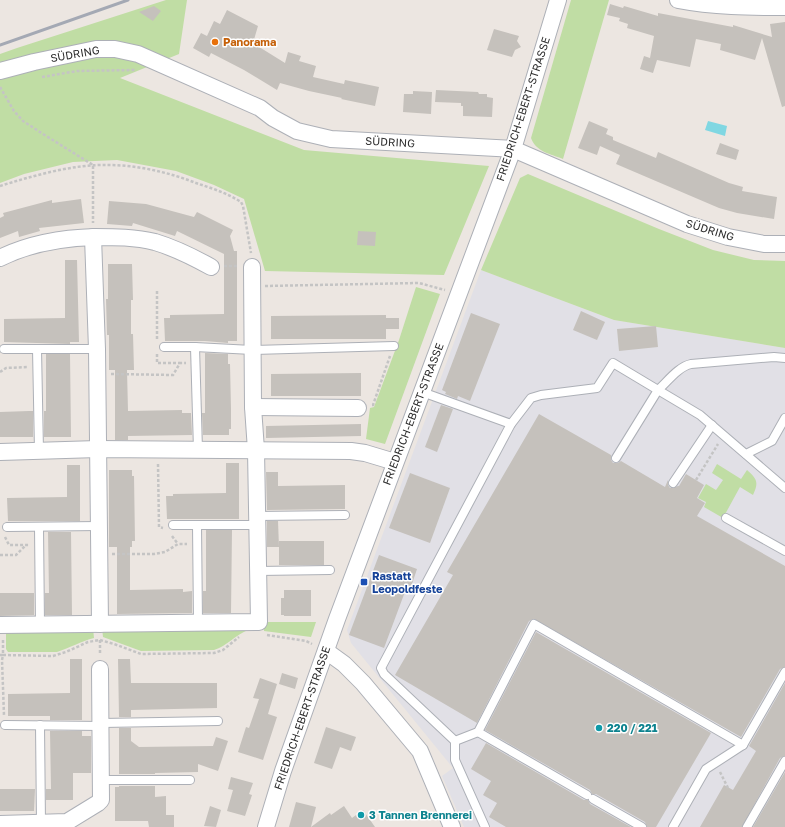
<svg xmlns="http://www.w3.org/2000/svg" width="785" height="827" viewBox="0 0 785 827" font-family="'Golos Text',sans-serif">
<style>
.industrial{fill:#e1e0e6}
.green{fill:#c0dda4}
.water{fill:#80d7e2}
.building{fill:#c5c1bc}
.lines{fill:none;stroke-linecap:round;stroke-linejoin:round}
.service-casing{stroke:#adb0b7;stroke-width:10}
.minor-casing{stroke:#adb0b7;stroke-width:18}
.path{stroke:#c4c4c4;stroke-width:2.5;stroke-dasharray:3 2;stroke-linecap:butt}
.service{stroke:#fff;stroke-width:8}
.minor{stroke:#fff;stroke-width:16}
.rail{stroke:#a4a9b4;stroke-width:3}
.food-dot{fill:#e8710a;stroke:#fff;stroke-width:1.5}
.transit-dot{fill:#1a4fb4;stroke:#fff;stroke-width:1.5}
.culture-dot{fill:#0f9aa8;stroke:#fff;stroke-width:1.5}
.labels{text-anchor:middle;stroke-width:3;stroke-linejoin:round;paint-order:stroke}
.food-label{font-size:11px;font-weight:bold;fill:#c56008;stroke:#fff;text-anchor:start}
.street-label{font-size:11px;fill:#2d2d2d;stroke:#fff}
.transit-label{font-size:11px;font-weight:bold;fill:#164399;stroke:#fff;text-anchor:start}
.culture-label{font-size:11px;font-weight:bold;fill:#0d838f;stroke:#fff;text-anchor:start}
</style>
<rect width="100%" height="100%" fill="#ece6e1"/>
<path class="industrial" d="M 481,270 L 614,320 L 785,348 L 785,827 L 464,827 L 442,776 L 453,768 L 351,643 L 347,630 Z"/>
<g class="green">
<path d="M 166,0 L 187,0 L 179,54 L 120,78 L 304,150 L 489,166 L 444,275 L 265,271 L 244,199 L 214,185 L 176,171 L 117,160 L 73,162 L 24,174 L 0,183 L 0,54 L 17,48 Z"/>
<path d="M 571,0 L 609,0 L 563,159 C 551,154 536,152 531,138 Z"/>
<path d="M 528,174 L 659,229 L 713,250 L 754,260 L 785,261 L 785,348 L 614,320 L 481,270 L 520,178 Z"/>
<path d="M 416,287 L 440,294 L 385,444 L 366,439 L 370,408 L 374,407 L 399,340 Z"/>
<path d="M 717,464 L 741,479 L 747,470 C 757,479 759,482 753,495 L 740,487 L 723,518 L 704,507 L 706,502 L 698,498 L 706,484 L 716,490 L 723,480 L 712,473 Z"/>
<path d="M 264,622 L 316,622 L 311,637 L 264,631 Z"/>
<path d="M 6,628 L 93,628 L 94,638 C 81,641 70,648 57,652 L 8,652 L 6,649 Z"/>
<path d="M 102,628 L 248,628 L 248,630 C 235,635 227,646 214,650 L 141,651 L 103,637 Z"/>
</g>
<path class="water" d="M 708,121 L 727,126 L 725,136 L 705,130 Z"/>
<g class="building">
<path d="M 610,4 L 623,8 L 624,6 L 658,16 L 658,13 L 733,27 L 733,25 L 772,37 L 770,24 L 785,22 L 785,106 L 782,107 L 762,38 L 755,60 L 720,50 L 721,44 L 696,39 L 690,67 L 657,60 L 653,73 L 640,69 L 644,56 L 650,58 L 654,36 L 627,28 L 628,24 L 619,21 L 620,18 L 607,15 Z"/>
<path d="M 154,6 L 161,11 L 153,21 L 139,12 Z"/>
<path d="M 227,10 L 258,26 L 253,43 L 285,63 L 288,52 L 301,56 L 299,61 L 316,66 L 313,77 L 344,84 L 345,80 L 379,87 L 375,106 L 341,99 L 342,98 L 309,91 L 280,83 L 277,90 L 244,70 L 211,53 L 209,57 L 193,48 L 201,33 L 207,36 L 214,21 L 220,24 Z"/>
<path d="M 494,29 L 519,36 L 517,41 L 521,47 L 515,50 L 512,57 L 487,50 Z"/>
<path d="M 436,90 L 478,92 L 479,94 L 487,94 L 487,97 L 493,98 L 492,117 L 463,116 L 463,106 L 461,106 L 461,103 L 435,102 Z"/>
<path d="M 413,91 L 432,92 L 431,114 L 403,112 L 404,94 L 413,94 Z"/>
<path d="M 589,121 L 608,129 L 606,134 L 613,137 L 613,140 L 656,158 L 658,152 L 729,183 L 743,187 L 742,191 L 777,197 L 774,219 L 737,213 L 719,208 L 616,164 L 620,155 L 600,146 L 597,155 L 578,148 Z"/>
<path d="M 720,143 L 739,150 L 736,160 L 716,154 Z"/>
<path d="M 81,199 L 84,223 L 39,228 L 40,231 L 19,237 L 18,231 L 0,238 L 0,218 L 4,216 L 3,213 L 52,200 L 52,203 Z"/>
<path d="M 109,201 L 146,204 L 194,217 L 197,212 L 233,230 L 230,236 L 234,251 L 237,251 L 237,341 L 228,341 L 228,343 L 205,341 L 165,341 L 164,318 L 170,318 L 170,315 L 224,314 L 224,254 L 177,231 L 175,236 L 133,223 L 132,226 L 107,224 Z"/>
<path d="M 358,231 L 376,232 L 375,246 L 357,245 Z"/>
<path d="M 65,260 L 77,260 L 79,342 L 70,342 L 70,344 L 4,342 L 4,319 L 65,318 Z"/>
<path d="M 108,264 L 132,264 L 133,300 L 131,300 L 131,334 L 133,334 L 134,370 L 127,370 L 128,411 L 182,410 L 182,413 L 191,413 L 192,435 L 128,436 L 128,440 L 115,440 L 115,370 L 109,370 L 109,335 L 107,335 L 106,299 L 108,299 Z"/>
<path d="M 581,311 L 605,322 L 597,340 L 573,330 Z"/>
<path d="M 471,313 L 500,324 L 470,401 L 458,396 L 457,399 L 445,394 L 446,392 L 442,390 Z"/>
<path d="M 386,315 L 386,318 L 399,318 L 399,329 L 386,329 L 386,339 L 271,339 L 271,316 Z"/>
<path d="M 656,326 L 658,347 L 619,351 L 617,329 Z"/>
<path d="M 205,353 L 228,354 L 228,364 L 230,364 L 231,409 L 231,429 L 229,429 L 229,435 L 203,435 L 202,413 L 205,413 Z"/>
<path d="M 46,354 L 70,354 L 71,437 L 44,437 L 44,411 L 46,411 Z"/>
<path d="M 361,373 L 361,396 L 271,396 L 271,374 Z"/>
<path d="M 441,405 L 453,409 L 437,452 L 425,447 Z"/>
<path d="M 29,411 L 33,411 L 33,437 L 0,437 L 0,412 Z"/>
<path d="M 539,414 L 611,455 L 611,460 L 613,463 L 618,463 L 621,461 L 665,487 L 668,480 L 668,485 L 670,488 L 673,488 L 678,486 L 679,486 L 686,474 L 704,485 L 697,498 L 705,503 L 697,516 L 785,566 L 785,667 L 780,669 L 741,737 L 534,619 L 529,621 L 477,723 L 395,675 L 453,575 L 447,572 Z"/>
<path d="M 361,424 L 361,436 L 266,438 L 266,426 Z"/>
<path d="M 226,463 L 239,463 L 239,519 L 167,519 L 166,496 L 173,496 L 173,494 L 226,493 Z"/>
<path d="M 67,465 L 80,465 L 80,521 L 8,521 L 7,498 L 67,497 Z"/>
<path d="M 109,470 L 132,470 L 132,476 L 134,476 L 135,541 L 132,541 L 132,547 L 130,547 L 130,590 L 183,589 L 183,592 L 192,591 L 192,613 L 117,614 L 117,547 L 109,547 Z"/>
<path d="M 266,472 L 278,472 L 278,486 L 345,485 L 345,509 L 267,510 Z"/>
<path d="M 410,473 L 450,488 L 430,543 L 389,528 Z"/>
<path d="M 267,521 L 278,521 L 279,547 L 267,547 Z"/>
<path d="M 206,530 L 232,530 L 231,613 L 203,613 L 203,591 L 206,591 Z"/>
<path d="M 48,532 L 71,532 L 72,615 L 45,615 L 45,593 L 49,593 Z"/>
<rect x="279" y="541" width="45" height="24"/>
<path d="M 379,555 L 417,569 L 410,590 L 406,589 L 384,648 L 349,635 Z"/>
<path d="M 284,590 L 311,590 L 311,616 L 284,616 L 284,615 L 281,615 L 281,598 L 284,598 Z"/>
<path d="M 0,593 L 34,593 L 34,615 L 0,616 Z"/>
<path d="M 536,632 L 711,733 L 656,827 L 647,827 L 645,822 L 596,794 L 592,794 L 590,790 L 485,730 Z"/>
<path d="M 70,659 L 82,659 L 82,720 L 50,720 L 50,716 L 8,716 L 8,694 L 70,693 Z"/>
<path d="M 118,659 L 130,659 L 131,683 L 217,683 L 217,708 L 131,710 L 131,717 L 119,717 Z"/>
<path d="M 282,673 L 298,678 L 295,689 L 279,684 Z"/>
<path d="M 260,678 L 277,684 L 268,714 L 277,717 L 263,760 L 238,752 L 246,727 L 249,728 L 259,699 L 253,698 Z"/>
<path d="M 785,683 L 785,756 L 780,758 L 742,827 L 700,827 L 724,785 L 733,790 L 756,751 L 749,746 Z"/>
<path d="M 326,727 L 356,737 L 351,751 L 340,747 L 332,769 L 314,763 Z"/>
<path d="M 119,728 L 131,728 L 131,741 L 139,747 L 213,746 L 216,737 L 228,741 L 218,771 L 198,764 L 198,772 L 155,773 L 155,774 L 119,774 Z"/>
<path d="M 50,731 L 82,731 L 82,736 L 91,736 L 91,773 L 73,773 L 73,800 L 46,800 L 46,789 L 51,789 Z"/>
<path d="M 486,743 L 584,800 L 588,800 L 590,804 L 631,827 L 506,827 L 489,817 L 497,803 L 483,795 L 491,781 L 471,769 Z"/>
<path d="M 785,772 L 785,827 L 753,827 Z"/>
<path d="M 231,777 L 253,783 L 249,794 L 252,795 L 245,816 L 227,811 L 233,790 L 228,789 Z"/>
<path d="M 119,786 L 155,786 L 155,797 L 166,796 L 166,815 L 174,815 L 174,827 L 149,827 L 148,821 L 115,821 L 115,787 L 119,787 Z"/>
<path d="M 0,789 L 35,789 L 34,811 L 0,811 Z"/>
<path d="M 296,802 L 316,807 L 311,827 L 289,827 Z"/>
<path d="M 210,806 L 221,810 L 216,827 L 204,826 Z"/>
<path d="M 344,806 L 352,818 L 363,810 L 375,827 L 311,827 L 330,813 L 331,815 Z"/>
</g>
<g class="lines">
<defs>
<g id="service">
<path d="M 164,347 L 195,347 L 252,350 L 394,346"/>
<path d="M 195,347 L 198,450"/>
<path d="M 4,349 L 97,349"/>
<path d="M 37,349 L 39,451"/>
<path d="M 422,392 L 511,424"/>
<path d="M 746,454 L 772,441 L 785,418"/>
<path d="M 616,458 L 658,390 L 700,415 L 785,488"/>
<path d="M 673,483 L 712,425"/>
<path d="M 257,516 L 345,515"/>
<path d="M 726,518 L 785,551"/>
<path d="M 173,525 L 257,525"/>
<path d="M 197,525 L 198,622"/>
<path d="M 7,527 L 99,526"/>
<path d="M 39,527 L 40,625"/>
<path d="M 258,571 L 330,570"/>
<path d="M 102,723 L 218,721"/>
<path d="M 5,725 L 102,726"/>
<path d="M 40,725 L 41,823"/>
<path d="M 478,732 L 587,795"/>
<path d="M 455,741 L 478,732 L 534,624 L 743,745"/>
<path d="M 102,780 L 190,780"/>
<path d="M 593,799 L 642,827"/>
<path d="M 485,827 L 455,760 L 455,741 L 384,674 L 381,668 L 511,424 L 531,398 L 541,395 L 597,388 L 613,363 L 658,390 C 668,381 678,367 691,364 L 774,357 L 785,358"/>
<path d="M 673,827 L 706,769 L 743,745 L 785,672"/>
<path d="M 747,827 L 785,761"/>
</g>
<g id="minor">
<path d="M 678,0 C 714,7 749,7 785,7"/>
<path d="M 0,71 L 34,62 L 96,49 L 115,49 L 138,54 L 260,108 L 273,118 L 297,131 L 331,139 L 513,149 L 687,224 L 728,237 L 764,244 L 785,244"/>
<path d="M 93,237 L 97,349 L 100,624"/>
<path d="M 0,258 C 30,243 61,238 95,237 C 115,237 135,237 155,242 C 175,248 193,257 211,267"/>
<path d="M 253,407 L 358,408"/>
<path d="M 0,452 L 98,449 L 351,451 L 365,453 L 395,462"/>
<path d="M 0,625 L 259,622 L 256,450 L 253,407 L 252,267"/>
<path d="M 326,651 L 344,664 L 363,683 L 420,751 L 452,827"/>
<path d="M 0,824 L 67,822 L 98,803 L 101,800 L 100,669"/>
<path d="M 266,827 L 283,771 L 337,619 L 513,149 L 558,0"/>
</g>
</defs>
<use href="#service" class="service-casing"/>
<use href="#minor" class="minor-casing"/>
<g class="path">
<path d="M 42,77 L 77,71 L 136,70"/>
<path d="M 0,87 L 14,111 L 23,121 L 43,134 L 93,165 L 93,223"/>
<path d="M 0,186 C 32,176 74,164 107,165 C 137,165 168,172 196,183 C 211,188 227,193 241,202 L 243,206 L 251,253"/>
<path d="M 224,266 L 237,266"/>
<path d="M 265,286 L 419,283 L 445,290"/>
<path d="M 157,339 L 157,289"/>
<path d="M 157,354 L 157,363 L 180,363"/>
<path d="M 0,372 L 6,368 L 27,367"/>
<path d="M 111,374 L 173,375 L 180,363 L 186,363"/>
<path d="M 372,405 L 373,405 L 390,356"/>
<path d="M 158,464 L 159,527 L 163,528"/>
<path d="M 696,480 L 718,444"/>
<path d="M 172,536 L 178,544"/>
<path d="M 5,537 L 9,545 L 29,545"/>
<path d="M 112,554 L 154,554 L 165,552 L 178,544 L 187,544"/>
<path d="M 0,555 L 16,555 L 26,545"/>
<path d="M 267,635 L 306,641 L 312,644"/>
<path d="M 3,640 L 3,655 L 53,656 L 66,652 L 88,642 L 100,640 L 114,644 L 141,654 L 214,653 L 223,650 L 239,637"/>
<path d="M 100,640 L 100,655"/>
<path d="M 0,655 L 3,655 L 2,660 L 4,715"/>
<path d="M 720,772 L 728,788"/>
</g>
<use href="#service" class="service"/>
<use href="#minor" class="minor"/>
<path class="rail" d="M 0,45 L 128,0"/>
</g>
<circle class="food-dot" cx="215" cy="42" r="4"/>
<rect class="transit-dot" x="360" y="578" width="8" height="8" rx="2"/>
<g class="culture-dot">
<circle cx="599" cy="728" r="4"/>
<circle cx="361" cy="815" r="4"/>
</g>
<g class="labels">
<g class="food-label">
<text x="223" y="46">Panorama</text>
</g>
<g class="street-label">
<text transform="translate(75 54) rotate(-10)" y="4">SÜDRING</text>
<text transform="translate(523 109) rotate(-72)" y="4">FRIEDRICH-EBERT-STRASSE</text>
<text transform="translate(390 142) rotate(3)" y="4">SÜDRING</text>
<text transform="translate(710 230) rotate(17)" y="4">SÜDRING</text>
<text transform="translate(413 414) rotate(-69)" y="4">FRIEDRICH-EBERT-STRASSE</text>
<text transform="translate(302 718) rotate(-71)" y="4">FRIEDRICH-EBERT-STRASSE</text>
</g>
<g class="transit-label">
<text x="372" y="580">Rastatt<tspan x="372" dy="13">Leopoldfeste</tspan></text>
</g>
<g class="culture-label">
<text x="607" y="732">220 / 221</text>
<text x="369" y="819">3 Tannen Brennerei</text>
</g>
</g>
</svg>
